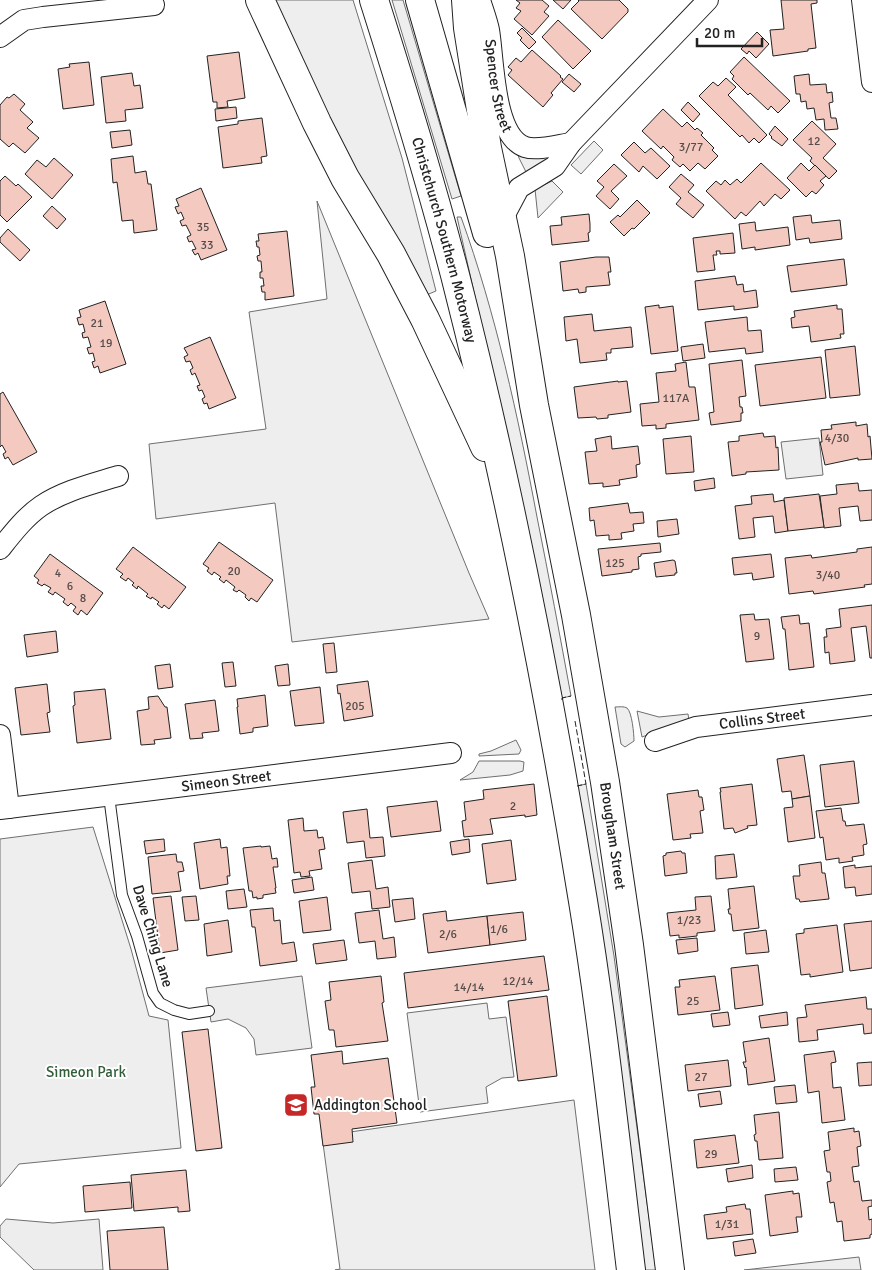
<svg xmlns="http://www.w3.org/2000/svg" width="872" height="1270" viewBox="0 0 872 1270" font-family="Signika,sans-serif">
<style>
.green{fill:#eee;stroke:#6f6f6f}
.parking{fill:#ededed;stroke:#6f6f6f}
.building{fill:#f3c9c0;stroke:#222}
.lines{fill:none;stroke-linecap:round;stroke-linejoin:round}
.lane-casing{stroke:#222;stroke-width:12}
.street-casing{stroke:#222;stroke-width:22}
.highway-casing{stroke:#222;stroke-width:30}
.lane{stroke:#fff;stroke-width:10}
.street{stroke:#fff;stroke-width:20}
.highway{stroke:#fff;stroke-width:28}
.fence{stroke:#222;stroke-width:1;stroke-dasharray:6 2.5;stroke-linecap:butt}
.labels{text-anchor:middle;stroke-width:4;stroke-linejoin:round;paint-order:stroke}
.number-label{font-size:12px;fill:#564c4a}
.street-label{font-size:15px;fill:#222;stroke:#fff}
.park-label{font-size:15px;fill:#2f5e38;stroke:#fff}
.poi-label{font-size:15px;fill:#222;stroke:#fff;text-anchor:start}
</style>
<rect width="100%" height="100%" fill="#fff"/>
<g class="green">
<path d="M 273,0 L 353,0 L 402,158 L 436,291 L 424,296 L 360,186 Z"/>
<path d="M 392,0 L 403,0 L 461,196 L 452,199 Z"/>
<path d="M 594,141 L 603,150 L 581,174 L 571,165 Z"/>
<path d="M 517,151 L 557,156 L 526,172 L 519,158 Z"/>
<path d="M 552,181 L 563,192 L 538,218 L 535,189 Z"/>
<path d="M 317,201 L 469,573 L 489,619 L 292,642 L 275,503 L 156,519 L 149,444 L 266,429 L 249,312 L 327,299 Z"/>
<path d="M 457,217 L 461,217 C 496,314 518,416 537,517 C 549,577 560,636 571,696 L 562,698 L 526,522 Z"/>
<path d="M 615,707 C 619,707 624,706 627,708 C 632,712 634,734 634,741 L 625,747 L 621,744 Z"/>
<path d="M 637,711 L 659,717 L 688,714 L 689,720 L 642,737 Z"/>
<path d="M 516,740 L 521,750 L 519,754 L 479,756 L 479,754 L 491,751 Z"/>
<path d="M 479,761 L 520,761 L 524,762 L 523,771 L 510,775 L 460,780 L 473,772 Z"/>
<path d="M 586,784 L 614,956 L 656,1270 L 645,1270 L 617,1047 L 577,786 Z"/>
<path d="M 93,827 L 131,949 L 149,1016 L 168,1020 L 181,1148 L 19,1164 L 0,1187 L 0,839 Z"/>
<path d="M 574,1100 L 595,1270 L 335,1270 L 340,1269 L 322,1136 Z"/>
</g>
<g class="parking">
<path d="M 819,438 L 823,475 L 786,479 L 781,442 Z"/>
<path d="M 302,976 L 312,1048 L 256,1055 L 254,1039 L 246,1028 L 228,1019 L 211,1022 L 206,988 Z"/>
<path d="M 487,1003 L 489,1019 L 506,1017 L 514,1077 L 502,1078 L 486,1087 L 488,1103 L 420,1112 L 407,1013 Z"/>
<path d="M 6,1219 L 53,1223 L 99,1219 L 103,1270 L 34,1270 L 0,1237 L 0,1226 Z"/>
<path d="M 859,1257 L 861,1270 L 744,1270 Z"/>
</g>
<g class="building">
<path d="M 516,0 L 542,0 L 549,6 L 544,12 L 549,16 L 532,35 L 514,19 L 521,11 L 516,8 L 520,3 Z"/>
<path d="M 553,0 L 571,0 L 563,9 Z"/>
<path d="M 578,0 L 619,0 L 628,9 L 628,12 L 602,39 L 571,9 L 579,1 Z"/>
<path d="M 781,0 L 817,0 L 817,3 L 811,4 L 816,48 L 808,49 L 808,51 L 773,56 L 770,30 L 784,29 Z"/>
<path d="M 558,20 L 591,51 L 573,69 L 542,37 Z"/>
<path d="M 522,28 L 536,42 L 529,49 L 520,40 L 522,38 L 517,33 Z"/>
<path d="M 757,32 L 769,44 L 756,58 L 749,51 L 747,54 L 741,49 Z"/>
<path d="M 532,50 L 561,76 L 560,77 L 563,79 L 551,93 L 553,95 L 543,107 L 508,75 L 512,70 L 508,67 L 516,58 L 521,62 Z"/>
<path d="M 239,52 L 245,98 L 227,101 L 228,107 L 217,108 L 217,102 L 213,102 L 207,56 Z"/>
<path d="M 744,57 L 790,101 L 778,113 L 771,106 L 768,110 L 750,93 L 748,95 L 732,79 L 734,76 L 730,72 Z"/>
<path d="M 89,62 L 94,105 L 63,109 L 58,69 L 70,67 L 69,64 Z"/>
<path d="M 132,73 L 134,86 L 140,85 L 143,108 L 125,110 L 126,121 L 106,123 L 101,77 Z"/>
<path d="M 569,74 L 581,84 L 574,92 L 562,82 Z"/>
<path d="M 809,74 L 810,85 L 826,84 L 827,93 L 832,92 L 833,102 L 829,103 L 831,118 L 836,118 L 838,129 L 825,130 L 824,119 L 816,120 L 814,108 L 807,109 L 806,101 L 801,102 L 800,94 L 796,94 L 794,76 Z"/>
<path d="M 726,78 L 736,87 L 728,95 L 767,135 L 759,143 L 754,138 L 749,143 L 742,135 L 740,137 L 699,96 L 713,82 L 718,86 Z"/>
<path d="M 14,94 L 25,104 L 20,110 L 33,122 L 27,128 L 39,138 L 25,153 L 13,143 L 9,147 L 0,139 L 0,105 L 7,97 L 9,98 Z"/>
<path d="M 688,102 L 700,114 L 693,122 L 681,110 Z"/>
<path d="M 236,107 L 237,118 L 216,121 L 215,109 Z"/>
<path d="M 663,109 L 682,127 L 687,122 L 695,130 L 697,128 L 703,133 L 701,135 L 714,148 L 712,150 L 718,156 L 705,169 L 698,163 L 690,171 L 683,164 L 680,167 L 672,160 L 674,157 L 663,146 L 661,149 L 642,131 Z"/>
<path d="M 262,118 L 267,156 L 261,157 L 262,163 L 223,168 L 218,127 L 238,124 L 238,121 Z"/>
<path d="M 812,121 L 836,144 L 823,158 L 837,171 L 829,179 L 810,161 L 812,158 L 793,140 Z"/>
<path d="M 775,126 L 788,139 L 782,146 L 771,138 L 772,137 L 769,134 Z"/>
<path d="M 130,130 L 132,145 L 112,148 L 110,132 Z"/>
<path d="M 634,142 L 645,153 L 651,148 L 670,166 L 657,179 L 643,166 L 639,172 L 621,155 Z"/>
<path d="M 133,156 L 135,173 L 146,171 L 148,184 L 151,184 L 157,230 L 134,233 L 133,220 L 122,221 L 117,182 L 113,183 L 111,159 Z"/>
<path d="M 54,158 L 73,175 L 52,199 L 25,174 L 37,160 L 46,167 Z"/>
<path d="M 761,163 L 790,190 L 781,199 L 775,194 L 764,206 L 760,201 L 746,216 L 741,212 L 735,219 L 706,191 L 716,181 L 721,185 L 725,180 L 730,185 L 737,179 L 741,183 Z"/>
<path d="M 801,163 L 809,171 L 815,165 L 826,176 L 820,181 L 824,185 L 816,194 L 812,191 L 806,197 L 787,178 Z"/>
<path d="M 614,164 L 627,176 L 611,191 L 619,199 L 610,209 L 596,196 L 604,187 L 597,181 Z"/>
<path d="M 681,174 L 694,185 L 688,192 L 704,205 L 693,218 L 676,204 L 681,198 L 669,187 Z"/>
<path d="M 5,176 L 16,186 L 18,184 L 32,197 L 7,222 L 0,215 L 0,181 Z"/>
<path d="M 201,188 L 227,250 L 201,260 L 198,253 L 195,255 L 192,250 L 196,249 L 192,241 L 189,242 L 187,237 L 191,235 L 186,225 L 182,226 L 180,221 L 184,219 L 181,212 L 178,214 L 175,207 L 179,206 L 176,199 Z"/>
<path d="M 637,200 L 650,213 L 634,229 L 632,228 L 624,236 L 610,222 L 618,215 L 620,217 Z"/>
<path d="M 52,206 L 66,219 L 57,229 L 43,216 Z"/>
<path d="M 589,214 L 590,224 L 590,232 L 588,233 L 589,241 L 552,245 L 550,226 L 562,225 L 561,217 Z"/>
<path d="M 811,215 L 812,223 L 840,220 L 842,239 L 810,243 L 809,238 L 796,240 L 793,217 Z"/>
<path d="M 755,222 L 756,231 L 788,227 L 790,245 L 755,250 L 755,247 L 742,249 L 739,224 Z"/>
<path d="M 8,229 L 30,250 L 20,261 L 0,242 L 0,238 Z"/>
<path d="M 287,231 L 294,296 L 265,300 L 265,292 L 262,292 L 261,286 L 264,286 L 263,278 L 260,278 L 260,272 L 262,272 L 261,261 L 258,261 L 257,256 L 260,255 L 259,247 L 257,247 L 256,241 L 259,241 L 258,234 Z"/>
<path d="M 733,233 L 735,253 L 720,254 L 720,251 L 716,251 L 717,255 L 713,255 L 715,270 L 697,272 L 693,238 Z"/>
<path d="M 596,257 L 609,257 L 611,272 L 608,272 L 610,285 L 586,287 L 586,292 L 579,293 L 578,289 L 563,291 L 560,262 Z"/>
<path d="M 844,259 L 847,285 L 791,292 L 787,266 Z"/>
<path d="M 735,276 L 737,285 L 743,284 L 744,292 L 756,290 L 758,307 L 734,310 L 734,306 L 698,310 L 695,281 Z"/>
<path d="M 105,301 L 126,364 L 100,373 L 98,366 L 94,368 L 92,362 L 95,361 L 93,353 L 89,354 L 87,348 L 91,347 L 88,337 L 83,338 L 82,333 L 85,332 L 83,324 L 79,325 L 77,318 L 81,317 L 79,310 Z"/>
<path d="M 659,305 L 659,308 L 673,306 L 678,351 L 651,354 L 645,307 Z"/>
<path d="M 837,305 L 837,309 L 842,309 L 844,334 L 840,334 L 841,338 L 811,342 L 809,326 L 792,328 L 791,318 L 795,317 L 794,311 Z"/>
<path d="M 592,314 L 594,331 L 631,327 L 633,347 L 611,349 L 611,353 L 606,353 L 607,360 L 580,363 L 577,339 L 566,341 L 564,317 Z"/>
<path d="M 747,317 L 748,331 L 761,330 L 763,352 L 746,354 L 745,348 L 709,352 L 705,322 Z"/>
<path d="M 210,337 L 236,398 L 209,409 L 207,403 L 204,404 L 202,399 L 205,397 L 202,390 L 199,391 L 197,386 L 200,385 L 195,373 L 192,375 L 190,370 L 193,368 L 190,361 L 186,362 L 184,357 L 188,355 L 184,348 Z"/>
<path d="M 703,344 L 705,358 L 683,361 L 681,347 Z"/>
<path d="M 855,346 L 860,395 L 830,398 L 825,350 Z"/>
<path d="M 821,357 L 826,398 L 760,406 L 755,365 Z"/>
<path d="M 742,360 L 746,396 L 739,397 L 740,407 L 742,407 L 743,413 L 741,413 L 741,421 L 711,425 L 709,413 L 714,412 L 709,364 Z"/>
<path d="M 686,362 L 689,387 L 695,387 L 699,420 L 666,424 L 666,428 L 656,429 L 656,425 L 642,426 L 640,404 L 659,402 L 656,373 L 676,371 L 675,364 Z"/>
<path d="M 618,381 L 618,382 L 627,381 L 631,412 L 608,415 L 608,418 L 597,419 L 596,417 L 578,418 L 574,387 Z"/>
<path d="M 3,392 L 37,452 L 13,465 L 8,457 L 5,459 L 3,454 L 6,452 L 2,445 L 0,447 L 0,394 Z"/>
<path d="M 856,422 L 856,426 L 867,424 L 868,437 L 870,436 L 872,459 L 858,460 L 858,458 L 825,465 L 820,442 L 822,442 L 821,430 L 832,429 L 831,425 Z"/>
<path d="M 763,433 L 764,437 L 775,436 L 776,448 L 778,447 L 779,470 L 746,472 L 746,474 L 732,476 L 728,442 L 739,441 L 739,436 Z"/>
<path d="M 611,436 L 612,449 L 638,446 L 640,464 L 636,465 L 637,477 L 619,480 L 620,485 L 603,487 L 603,483 L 589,484 L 585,452 L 597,451 L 595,439 Z"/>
<path d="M 691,436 L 694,472 L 666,474 L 663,439 Z"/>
<path d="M 714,478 L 715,488 L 695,491 L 694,481 Z"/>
<path d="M 858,483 L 859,491 L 872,490 L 872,520 L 860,521 L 858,506 L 839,508 L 841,526 L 824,528 L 820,496 L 837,494 L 836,485 Z"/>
<path d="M 773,494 L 774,502 L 784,500 L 788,531 L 775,533 L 773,516 L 753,518 L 755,537 L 739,539 L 735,506 L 752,504 L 751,496 Z"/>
<path d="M 819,494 L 824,527 L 788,531 L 784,498 Z"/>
<path d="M 628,503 L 630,513 L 643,512 L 644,523 L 633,524 L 634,531 L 621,533 L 622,539 L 609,540 L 609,535 L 596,536 L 594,520 L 590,521 L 589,508 Z"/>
<path d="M 677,519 L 679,534 L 658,537 L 657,521 Z"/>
<path d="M 219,542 L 273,580 L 257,602 L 251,598 L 249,601 L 245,597 L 246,595 L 239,590 L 237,592 L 233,590 L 235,587 L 226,580 L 224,583 L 219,579 L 221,577 L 214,572 L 212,575 L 207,571 L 209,568 L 203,564 Z"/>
<path d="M 660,543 L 661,552 L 641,554 L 641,556 L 638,557 L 639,569 L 632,570 L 632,572 L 602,576 L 598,549 Z"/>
<path d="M 133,547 L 186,587 L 169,609 L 164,605 L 162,608 L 157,604 L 159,602 L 152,597 L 151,599 L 146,596 L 148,594 L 138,586 L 137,589 L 132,585 L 134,583 L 128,578 L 126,581 L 120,577 L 123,574 L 116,569 Z"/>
<path d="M 872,547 L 872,584 L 864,585 L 865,587 L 814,594 L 813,591 L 789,594 L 785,558 L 811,555 L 812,558 L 857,552 L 857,549 Z"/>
<path d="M 50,554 L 103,593 L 87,615 L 81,610 L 78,615 L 73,611 L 76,607 L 71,603 L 68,606 L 63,602 L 65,599 L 55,592 L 53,595 L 48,592 L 51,588 L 44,584 L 42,586 L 37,583 L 39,580 L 34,576 Z"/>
<path d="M 771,554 L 774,577 L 753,580 L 752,573 L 734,575 L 732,558 Z"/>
<path d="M 673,560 L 675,561 L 677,573 L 675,573 L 675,575 L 656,577 L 654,563 Z"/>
<path d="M 872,605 L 872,658 L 870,658 L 866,626 L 851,628 L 855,661 L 830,664 L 829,652 L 825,653 L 824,637 L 827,637 L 826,629 L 841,627 L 839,609 Z"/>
<path d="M 754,614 L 755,620 L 769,619 L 774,659 L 746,662 L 740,615 Z"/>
<path d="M 799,615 L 800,624 L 809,623 L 814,667 L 789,670 L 785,629 L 783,629 L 781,617 Z"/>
<path d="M 56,631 L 58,652 L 27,657 L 24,635 Z"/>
<path d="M 334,643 L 337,672 L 326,673 L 323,644 Z"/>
<path d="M 233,662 L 236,686 L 225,687 L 222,663 Z"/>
<path d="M 170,664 L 173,687 L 158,689 L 155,666 Z"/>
<path d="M 288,664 L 290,685 L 278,686 L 275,666 Z"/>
<path d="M 368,681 L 373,716 L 344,721 L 340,693 L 338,694 L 337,685 Z"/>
<path d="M 47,684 L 50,712 L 47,713 L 50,732 L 21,735 L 15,688 Z"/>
<path d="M 320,687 L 324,723 L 295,726 L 290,691 Z"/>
<path d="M 105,689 L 111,739 L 77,743 L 73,706 L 75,705 L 74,692 Z"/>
<path d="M 265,695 L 268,726 L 253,728 L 253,732 L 240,734 L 237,707 L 238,707 L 237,699 Z"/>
<path d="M 158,696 L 165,707 L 167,707 L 171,738 L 154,740 L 155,744 L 141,745 L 137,711 L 149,709 L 148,697 Z"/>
<path d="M 215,700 L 219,731 L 202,733 L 203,738 L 190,739 L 185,704 Z"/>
<path d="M 804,755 L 810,796 L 792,799 L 791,791 L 782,792 L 777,759 Z"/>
<path d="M 854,761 L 859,803 L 825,807 L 820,765 Z"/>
<path d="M 534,784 L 537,815 L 525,817 L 525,815 L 490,819 L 493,834 L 464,837 L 462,821 L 466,820 L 464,802 L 484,799 L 483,790 Z"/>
<path d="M 752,784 L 757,825 L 747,826 L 748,828 L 735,833 L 733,828 L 724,829 L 720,792 L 721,792 L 720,788 Z"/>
<path d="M 698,790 L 699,797 L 702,797 L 704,810 L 700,811 L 703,833 L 690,834 L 691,838 L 673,840 L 667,794 Z"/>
<path d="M 810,796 L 815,838 L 788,842 L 784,808 L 793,807 L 792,799 Z"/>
<path d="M 437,801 L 441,831 L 391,837 L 387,807 Z"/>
<path d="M 841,808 L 843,821 L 845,821 L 846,826 L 864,824 L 867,844 L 863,845 L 864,855 L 852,857 L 853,861 L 839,863 L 839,858 L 826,860 L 823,837 L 820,838 L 816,811 Z"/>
<path d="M 367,809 L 370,838 L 383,837 L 385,856 L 366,858 L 364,841 L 347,843 L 343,812 Z"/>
<path d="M 303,818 L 304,831 L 317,830 L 318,838 L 323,837 L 325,849 L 319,850 L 322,869 L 309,871 L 310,876 L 301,877 L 300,872 L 294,873 L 288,820 Z"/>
<path d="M 164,839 L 165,851 L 146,854 L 144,841 Z"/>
<path d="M 220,839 L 221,848 L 227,847 L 230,876 L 227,876 L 228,884 L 200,889 L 194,843 Z"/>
<path d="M 469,839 L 470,852 L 452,855 L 450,842 Z"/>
<path d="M 511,840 L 516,880 L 487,884 L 482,844 Z"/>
<path d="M 261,846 L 261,847 L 270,846 L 272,859 L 277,858 L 278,867 L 273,867 L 276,888 L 275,888 L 276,893 L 263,895 L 263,898 L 257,899 L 257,897 L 253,898 L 252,891 L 249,891 L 243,848 Z"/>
<path d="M 681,851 L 682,853 L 685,853 L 687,873 L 665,876 L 663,856 L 666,855 L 666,853 Z"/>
<path d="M 176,854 L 177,862 L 182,862 L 184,871 L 178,872 L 181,891 L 152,894 L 148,857 Z"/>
<path d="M 734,854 L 737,877 L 716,879 L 715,856 Z"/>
<path d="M 372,860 L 376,889 L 388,887 L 390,907 L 372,909 L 370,891 L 352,893 L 348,863 Z"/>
<path d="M 821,862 L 822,873 L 825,873 L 829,899 L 800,902 L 799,899 L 796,899 L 793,876 L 800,876 L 799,865 Z"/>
<path d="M 855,865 L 855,868 L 872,866 L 872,894 L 856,896 L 855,887 L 845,888 L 843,867 Z"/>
<path d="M 312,877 L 314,890 L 294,893 L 292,880 Z"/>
<path d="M 754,886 L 759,928 L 733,931 L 731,914 L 729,914 L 728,909 L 730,909 L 728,889 Z"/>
<path d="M 244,889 L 247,907 L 228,909 L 226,891 Z"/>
<path d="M 171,896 L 178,950 L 160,953 L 153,898 Z"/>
<path d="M 196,896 L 199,920 L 185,921 L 182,897 Z"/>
<path d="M 711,896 L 715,931 L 697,933 L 697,936 L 679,938 L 679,935 L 670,936 L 667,913 L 696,910 L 695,897 Z"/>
<path d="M 327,897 L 331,930 L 303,933 L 299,901 Z"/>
<path d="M 413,898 L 415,919 L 395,922 L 392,900 Z"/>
<path d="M 273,908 L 274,921 L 280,920 L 282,944 L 294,942 L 297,961 L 260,966 L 255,927 L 252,927 L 250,910 Z"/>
<path d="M 379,910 L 383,939 L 394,937 L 396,957 L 377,959 L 375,941 L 359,943 L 355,913 Z"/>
<path d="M 446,911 L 447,921 L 487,916 L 490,945 L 428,953 L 423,914 Z"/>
<path d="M 523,912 L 526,940 L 490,945 L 487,916 Z"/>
<path d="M 228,920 L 232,952 L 207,956 L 204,924 Z"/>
<path d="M 872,921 L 872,968 L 850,971 L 844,924 Z"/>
<path d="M 837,925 L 843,972 L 810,977 L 810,974 L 801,975 L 796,934 L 804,933 L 804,929 Z"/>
<path d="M 766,930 L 769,952 L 746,954 L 744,933 Z"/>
<path d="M 697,938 L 698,951 L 678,954 L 676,940 Z"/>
<path d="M 344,940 L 347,960 L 316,964 L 313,944 Z"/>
<path d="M 544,956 L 549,990 L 408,1008 L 404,973 Z"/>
<path d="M 758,965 L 763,1005 L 735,1009 L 731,968 Z"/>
<path d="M 381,976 L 384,1002 L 382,1003 L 388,1041 L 336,1047 L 334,1030 L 329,1030 L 325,1001 L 331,1000 L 329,982 Z"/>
<path d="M 715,976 L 720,1010 L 678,1015 L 675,987 L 680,987 L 679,980 Z"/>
<path d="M 547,996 L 557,1076 L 518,1081 L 508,1001 Z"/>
<path d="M 866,997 L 867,1009 L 872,1009 L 872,1033 L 864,1034 L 863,1024 L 817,1030 L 818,1040 L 799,1042 L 797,1018 L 807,1017 L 805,1005 Z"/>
<path d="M 728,1012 L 730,1025 L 713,1027 L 711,1014 Z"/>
<path d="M 787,1012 L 788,1025 L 761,1028 L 759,1016 Z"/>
<path d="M 208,1029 L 222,1148 L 196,1151 L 182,1032 Z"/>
<path d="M 769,1038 L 775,1081 L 748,1085 L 746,1067 L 745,1068 L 743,1062 L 746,1062 L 743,1042 Z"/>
<path d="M 342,1051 L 343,1064 L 388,1058 L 397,1123 L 352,1129 L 353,1142 L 323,1146 L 319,1114 L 314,1114 L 311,1087 L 315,1087 L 311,1055 Z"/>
<path d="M 834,1051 L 836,1062 L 831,1063 L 833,1088 L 841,1087 L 845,1120 L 822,1123 L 819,1091 L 808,1093 L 804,1055 Z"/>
<path d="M 728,1060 L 731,1086 L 688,1091 L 685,1065 Z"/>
<path d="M 872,1062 L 872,1085 L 859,1086 L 857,1063 Z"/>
<path d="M 795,1085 L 797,1102 L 776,1104 L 774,1087 Z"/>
<path d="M 720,1091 L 722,1104 L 700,1107 L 698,1094 Z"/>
<path d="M 779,1112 L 783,1158 L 759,1160 L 757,1141 L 755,1141 L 754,1135 L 756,1134 L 754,1115 Z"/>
<path d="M 854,1128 L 854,1132 L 859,1131 L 861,1146 L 857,1147 L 859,1166 L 852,1167 L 854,1182 L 859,1181 L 862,1201 L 872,1200 L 872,1206 L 868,1207 L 869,1220 L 872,1219 L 872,1234 L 870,1235 L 870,1238 L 844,1241 L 842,1221 L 837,1222 L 834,1202 L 830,1203 L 827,1182 L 831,1181 L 830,1172 L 827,1172 L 824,1151 L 830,1150 L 828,1132 Z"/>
<path d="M 735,1135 L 739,1163 L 697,1168 L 694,1140 Z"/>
<path d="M 752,1165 L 753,1178 L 728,1182 L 726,1169 Z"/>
<path d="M 796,1167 L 798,1180 L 775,1182 L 774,1169 Z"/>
<path d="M 186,1170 L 190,1211 L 178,1212 L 178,1207 L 134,1211 L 131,1175 Z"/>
<path d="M 130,1182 L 132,1208 L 85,1212 L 83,1186 Z"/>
<path d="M 793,1191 L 793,1194 L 799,1193 L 802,1217 L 796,1217 L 798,1232 L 770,1236 L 765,1195 Z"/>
<path d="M 745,1204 L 746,1209 L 750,1209 L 753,1234 L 707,1239 L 704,1215 L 727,1212 L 726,1207 Z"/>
<path d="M 164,1227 L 168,1270 L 110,1270 L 107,1231 Z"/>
<path d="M 753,1239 L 756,1253 L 735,1256 L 733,1242 Z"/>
</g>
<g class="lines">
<defs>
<path id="lane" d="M 109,796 L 122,895 L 137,936 L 153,993 L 160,1003 L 174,1010 L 189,1014 L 209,1011"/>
<g id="street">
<path id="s1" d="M 480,0 C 483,10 487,20 489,30 C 494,58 493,136 525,147 C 537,151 558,145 571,143"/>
<path d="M 862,0 L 872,82"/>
<path d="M 0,37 L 24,20 L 43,17 L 154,5"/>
<path d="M 502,220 L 519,188 L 555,166 L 571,143 L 708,0"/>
<path d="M 0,549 C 12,534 25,517 41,506 C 63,491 92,484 118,476"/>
<path d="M 0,735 L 9,808"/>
<path id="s2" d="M 655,741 L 696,727 L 872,705"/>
<path id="s3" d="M 0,809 L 451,753"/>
</g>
<g id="highway">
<path d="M 260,0 L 317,123 L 345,178 L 391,254 L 425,319 L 485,447"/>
<path id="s4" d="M 374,0 C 403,91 431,183 455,275 C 508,482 549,691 583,901 C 603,1023 616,1147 631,1270"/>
<path d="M 420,0 L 487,233"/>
<path id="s5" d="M 466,0 L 468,28 L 487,148 L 510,256 L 534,405 L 576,615 L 605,782 L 629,945 L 670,1270"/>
</g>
</defs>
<use href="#lane" class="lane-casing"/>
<use href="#street" class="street-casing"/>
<use href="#highway" class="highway-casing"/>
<use href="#lane" class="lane"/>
<use href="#street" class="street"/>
<use href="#highway" class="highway"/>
<g class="fence">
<path d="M 562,700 L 562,698 L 571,696"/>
<path d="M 575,721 L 586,784 L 577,786"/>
</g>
</g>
<defs>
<symbol id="school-square" viewBox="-11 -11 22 22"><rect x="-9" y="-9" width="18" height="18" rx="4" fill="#c62828" stroke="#fff"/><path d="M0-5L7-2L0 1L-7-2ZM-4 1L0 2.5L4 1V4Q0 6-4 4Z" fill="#fff"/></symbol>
</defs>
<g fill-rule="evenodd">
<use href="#school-square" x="282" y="1091" width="28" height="28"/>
</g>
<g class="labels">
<g class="number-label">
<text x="814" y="145">12</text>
<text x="691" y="151">3/77</text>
<text x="203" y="231">35</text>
<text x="207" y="249">33</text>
<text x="97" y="327">21</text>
<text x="106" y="347">19</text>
<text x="676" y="402">117A</text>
<text x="837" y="442">4/30</text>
<text x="615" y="567">125</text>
<text x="234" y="575">20</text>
<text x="58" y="577">4</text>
<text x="828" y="579">3/40</text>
<text x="70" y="590">6</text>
<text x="83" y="602">8</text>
<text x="757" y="640">9</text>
<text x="355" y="710">205</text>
<text x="513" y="810">2</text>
<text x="689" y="924">1/23</text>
<text x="499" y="933">1/6</text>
<text x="448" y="938">2/6</text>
<text x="518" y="985">12/14</text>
<text x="469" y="991">14/14</text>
<text x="693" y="1005">25</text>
<text x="701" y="1081">27</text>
<text x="711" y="1158">29</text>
<text x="727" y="1228">1/31</text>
</g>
<g class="street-label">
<text dy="5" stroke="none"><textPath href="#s1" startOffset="88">Spencer Street</textPath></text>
<text dy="5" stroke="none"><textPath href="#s4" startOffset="250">Christchurch Southern Motorway</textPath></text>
<text dy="5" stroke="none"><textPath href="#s2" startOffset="110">Collins Street</textPath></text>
<text dy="5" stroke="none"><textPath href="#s3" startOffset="228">Simeon Street</textPath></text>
<text dy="5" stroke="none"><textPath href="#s5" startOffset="849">Brougham Street</textPath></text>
<text transform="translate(153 936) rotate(73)" y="5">Dave Ching Lane</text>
</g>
<g class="park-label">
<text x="86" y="1077">Simeon Park</text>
</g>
<g class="poi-label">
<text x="314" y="1110">Addington School</text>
</g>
</g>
<path d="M697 38v8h65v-8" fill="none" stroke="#222222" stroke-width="2.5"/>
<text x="704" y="38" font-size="15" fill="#222222" stroke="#ffffff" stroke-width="4" paint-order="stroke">20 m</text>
</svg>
